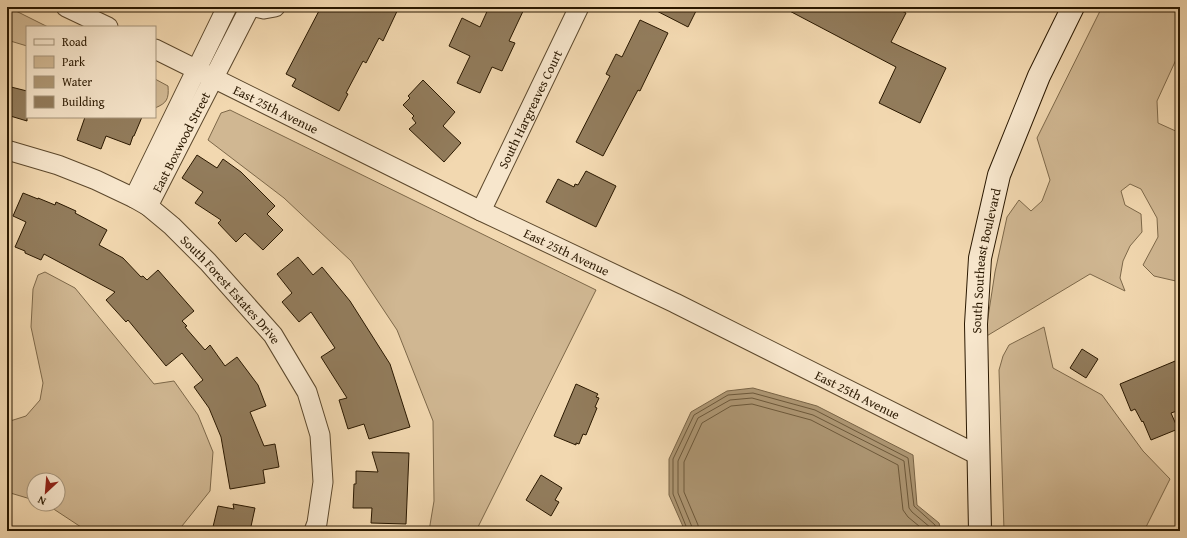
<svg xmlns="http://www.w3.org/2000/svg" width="1187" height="538" viewBox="0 0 1187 538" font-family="'Gentium Book Plus',serif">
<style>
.green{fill:#d0b792;stroke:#7d6849}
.water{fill:#ae9774;stroke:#796446}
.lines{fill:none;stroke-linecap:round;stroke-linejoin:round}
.shore{stroke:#6c583a;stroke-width:1}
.building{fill:#927c5c;stroke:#2a1800}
.minor-casing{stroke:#5c482c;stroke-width:21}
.secondary-casing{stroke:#2a1800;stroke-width:24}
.minor{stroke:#f7e6cc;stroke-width:19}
.secondary{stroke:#f7e6cc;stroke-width:22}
.labels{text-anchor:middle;stroke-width:3;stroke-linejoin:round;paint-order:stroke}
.street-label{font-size:13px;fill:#2a1800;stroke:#f7e6cc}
</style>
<rect width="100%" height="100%" fill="#f2d8b0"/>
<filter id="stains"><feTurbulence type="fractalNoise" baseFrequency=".005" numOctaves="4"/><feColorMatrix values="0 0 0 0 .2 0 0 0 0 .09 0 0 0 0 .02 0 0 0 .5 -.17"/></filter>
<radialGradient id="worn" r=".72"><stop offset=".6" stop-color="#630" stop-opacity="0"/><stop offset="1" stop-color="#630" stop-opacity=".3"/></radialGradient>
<g class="green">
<path d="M 7,7 L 8,7 L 48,27 L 27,27 L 27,46 L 7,40 Z"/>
<path d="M 1102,7 L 1180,7 L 1180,51 L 1157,101 L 1158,123 L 1180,133 L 1180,282 L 1154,276 L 1143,265 L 1158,237 L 1157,218 L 1141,189 L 1130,184 L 1121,191 L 1125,205 L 1141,214 L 1142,232 L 1130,246 L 1123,261 L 1120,278 L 1125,291 L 1090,274 L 985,337 L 995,272 L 1007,217 L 1019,200 L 1031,211 L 1042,201 L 1050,180 L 1037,138 Z"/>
<path d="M 155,79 L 168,86 C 169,99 167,103 155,108 Z"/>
<path d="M 230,110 L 596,290 L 476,531 L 429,531 L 434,501 L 433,421 L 397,330 L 351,261 L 284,198 L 208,140 L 221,113 Z"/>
<path d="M 45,272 L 75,288 L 154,384 L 174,381 L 198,415 L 213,452 L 210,491 L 178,531 L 87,531 L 46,504 L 58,504 L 58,480 L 34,480 L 34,500 L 7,492 L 7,422 L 26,416 L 40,400 L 43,383 L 31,327 L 33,289 L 38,275 Z"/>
<path d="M 1044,327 L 1053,368 L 1102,395 L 1143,451 L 1170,479 L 1144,531 L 1097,531 L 1095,529 L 1093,531 L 1004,531 L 999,370 L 1003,356 L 1009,345 Z"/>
</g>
<path class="water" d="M 753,388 L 817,406 L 913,455 L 917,505 L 939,523 L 941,531 L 685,531 L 669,495 L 669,459 L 691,412 L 727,391 Z"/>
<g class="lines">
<g class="shore">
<path d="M 688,531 L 673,494 L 673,459 L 694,415 L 728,395 L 753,393 L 815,410 L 908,458 L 914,506 L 935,525 L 937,531"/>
<path d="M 693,531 L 692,527 L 678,493 L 678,461 L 698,418 L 730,400 L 752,398 L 813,415 L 904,461 L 909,508 L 912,512 L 931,528 L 932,531"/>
<path d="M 699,531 L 698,525 L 684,492 L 684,462 L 702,423 L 731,406 L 752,404 L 811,420 L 898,465 L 903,510 L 908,517 L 925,531"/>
</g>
</g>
<g class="building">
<path d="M 321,7 L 399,7 L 383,41 L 379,38 L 366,63 L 363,61 L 346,93 L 348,94 L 339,111 L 292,86 L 296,79 L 286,74 Z"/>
<path d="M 489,7 L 525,7 L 509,41 L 515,43 L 502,71 L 492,67 L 480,93 L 457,83 L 470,56 L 449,46 L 462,18 L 480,27 Z"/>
<path d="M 649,7 L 698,7 L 688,27 Z"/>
<path d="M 782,7 L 894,7 L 906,13 L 891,42 L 946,68 L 920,123 L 879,103 L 896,67 Z"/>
<path d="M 640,20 L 668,33 L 640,91 L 638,90 L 603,156 L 576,142 L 610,76 L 606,74 L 616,54 L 622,57 Z"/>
<path d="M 423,80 L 455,112 L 443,126 L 461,143 L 444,162 L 409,129 L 416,123 L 412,118 L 414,116 L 403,105 L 410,98 L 408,96 Z"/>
<path d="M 7,86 L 27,91 L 27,121 L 7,115 Z"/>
<path d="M 85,117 L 142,117 L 134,136 L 133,136 L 130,145 L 106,136 L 101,149 L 77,140 Z"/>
<path d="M 197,155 L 217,168 L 223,159 L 241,172 L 275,206 L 267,214 L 283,230 L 263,250 L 245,233 L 236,242 L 218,223 L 221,220 L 195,203 L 203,192 L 182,178 Z"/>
<path d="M 586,171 L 616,186 L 596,227 L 546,202 L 558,179 L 574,187 L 575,184 L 578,185 Z"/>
<path d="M 23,193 L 38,199 L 38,198 L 55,205 L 56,202 L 76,211 L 75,213 L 107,230 L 99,245 L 123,258 L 141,277 L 143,276 L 147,280 L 158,270 L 194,311 L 182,321 L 187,326 L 185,327 L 205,350 L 210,345 L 225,366 L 237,357 L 258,385 L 266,406 L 250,412 L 264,446 L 275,444 L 279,467 L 263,470 L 265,483 L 230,489 L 221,437 L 209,408 L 194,387 L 203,380 L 182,353 L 166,366 L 128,320 L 126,322 L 106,300 L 115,292 L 44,254 L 41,260 L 25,253 L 25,251 L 15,247 L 26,222 L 13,216 Z"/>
<path d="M 298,257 L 313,275 L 322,267 L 350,301 L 390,364 L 410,427 L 369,439 L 364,424 L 348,429 L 339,400 L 347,398 L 321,357 L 335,348 L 311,312 L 299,322 L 282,302 L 292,293 L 277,274 Z"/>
<path d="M 1082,349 L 1098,359 L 1086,378 L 1070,368 Z"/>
<path d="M 1180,359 L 1180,410 L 1171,413 L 1178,429 L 1151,440 L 1143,421 L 1142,422 L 1135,409 L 1131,411 L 1120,384 Z"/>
<path d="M 576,384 L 598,394 L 596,397 L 599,398 L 595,407 L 597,408 L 586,435 L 583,434 L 579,444 L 576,443 L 576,445 L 554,436 Z"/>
<path d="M 372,452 L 409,453 L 406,524 L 371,523 L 372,508 L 353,508 L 354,484 L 356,484 L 356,471 L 378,472 Z"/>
<path d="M 541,475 L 562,488 L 555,500 L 559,502 L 551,516 L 526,500 Z"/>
<path d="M 233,504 L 255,508 L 250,531 L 212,531 L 218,506 L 234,509 Z"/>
</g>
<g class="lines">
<defs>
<g id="minor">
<path d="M 66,7 L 108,27"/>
<path d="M 255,7 L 264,9 L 275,7"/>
<path id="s1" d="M 155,49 L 481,211 L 675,303 L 978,455"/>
<path id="s2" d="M 7,150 L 58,165 L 96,180 L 134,198 L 148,206 L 172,226 L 208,262 L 273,335 L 307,392 L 320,435 L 323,482 L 317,523 L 314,531"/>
<path d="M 134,198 L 227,7"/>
<path id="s3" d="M 148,206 L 250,7"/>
<path id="s4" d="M 481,211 L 579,7"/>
</g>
<g id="secondary">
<path id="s5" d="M 980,531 L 976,324 L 980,258 L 999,175 L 1039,76 L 1073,7"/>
</g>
</defs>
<use href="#minor" class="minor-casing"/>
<use href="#secondary" class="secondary-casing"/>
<use href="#minor" class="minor"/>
<use href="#secondary" class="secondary"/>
</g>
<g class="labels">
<g class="street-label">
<text dy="5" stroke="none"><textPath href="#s1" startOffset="135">East 25th Avenue</textPath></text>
<text dy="5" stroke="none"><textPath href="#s4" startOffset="113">South Hargreaves Court</textPath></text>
<text dy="5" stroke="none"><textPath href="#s3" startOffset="72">East Boxwood Street</textPath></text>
<text dy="5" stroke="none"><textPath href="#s1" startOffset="459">East 25th Avenue</textPath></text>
<text dy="5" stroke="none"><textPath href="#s5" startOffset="271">South Southeast Boulevard</textPath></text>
<text dy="5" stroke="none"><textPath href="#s2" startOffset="270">South Forest Estates Drive</textPath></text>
<text dy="5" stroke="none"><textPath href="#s1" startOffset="783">East 25th Avenue</textPath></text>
</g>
</g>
<rect width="1187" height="538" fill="none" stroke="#f2d8b0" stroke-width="24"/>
<rect x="8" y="8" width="1171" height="522" fill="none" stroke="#2a1800" stroke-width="2"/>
<rect x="12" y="12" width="1163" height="514" fill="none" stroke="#2a1800"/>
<rect x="26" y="26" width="130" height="92" fill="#f7e6cc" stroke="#a5947a"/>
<rect x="34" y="39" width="20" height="6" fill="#f7e6cc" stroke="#a5947a"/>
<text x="62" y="46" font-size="12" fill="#2a1800">Road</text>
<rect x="34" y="56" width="20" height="12" fill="#d0b792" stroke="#a5947a"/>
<text x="62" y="66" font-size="12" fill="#2a1800">Park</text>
<rect x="34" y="76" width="20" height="12" fill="#ae9774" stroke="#a5947a"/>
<text x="62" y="86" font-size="12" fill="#2a1800">Water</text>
<rect x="34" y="96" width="20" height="12" fill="#927c5c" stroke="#a5947a"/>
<text x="62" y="106" font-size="12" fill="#2a1800">Building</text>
<g transform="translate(46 492) rotate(206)"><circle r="19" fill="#f7e6cc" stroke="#a5947a"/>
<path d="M0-3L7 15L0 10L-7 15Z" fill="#8f2418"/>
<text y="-6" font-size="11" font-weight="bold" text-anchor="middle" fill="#2a1800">N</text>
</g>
<rect width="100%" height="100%" filter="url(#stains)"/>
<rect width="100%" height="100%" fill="url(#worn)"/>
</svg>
